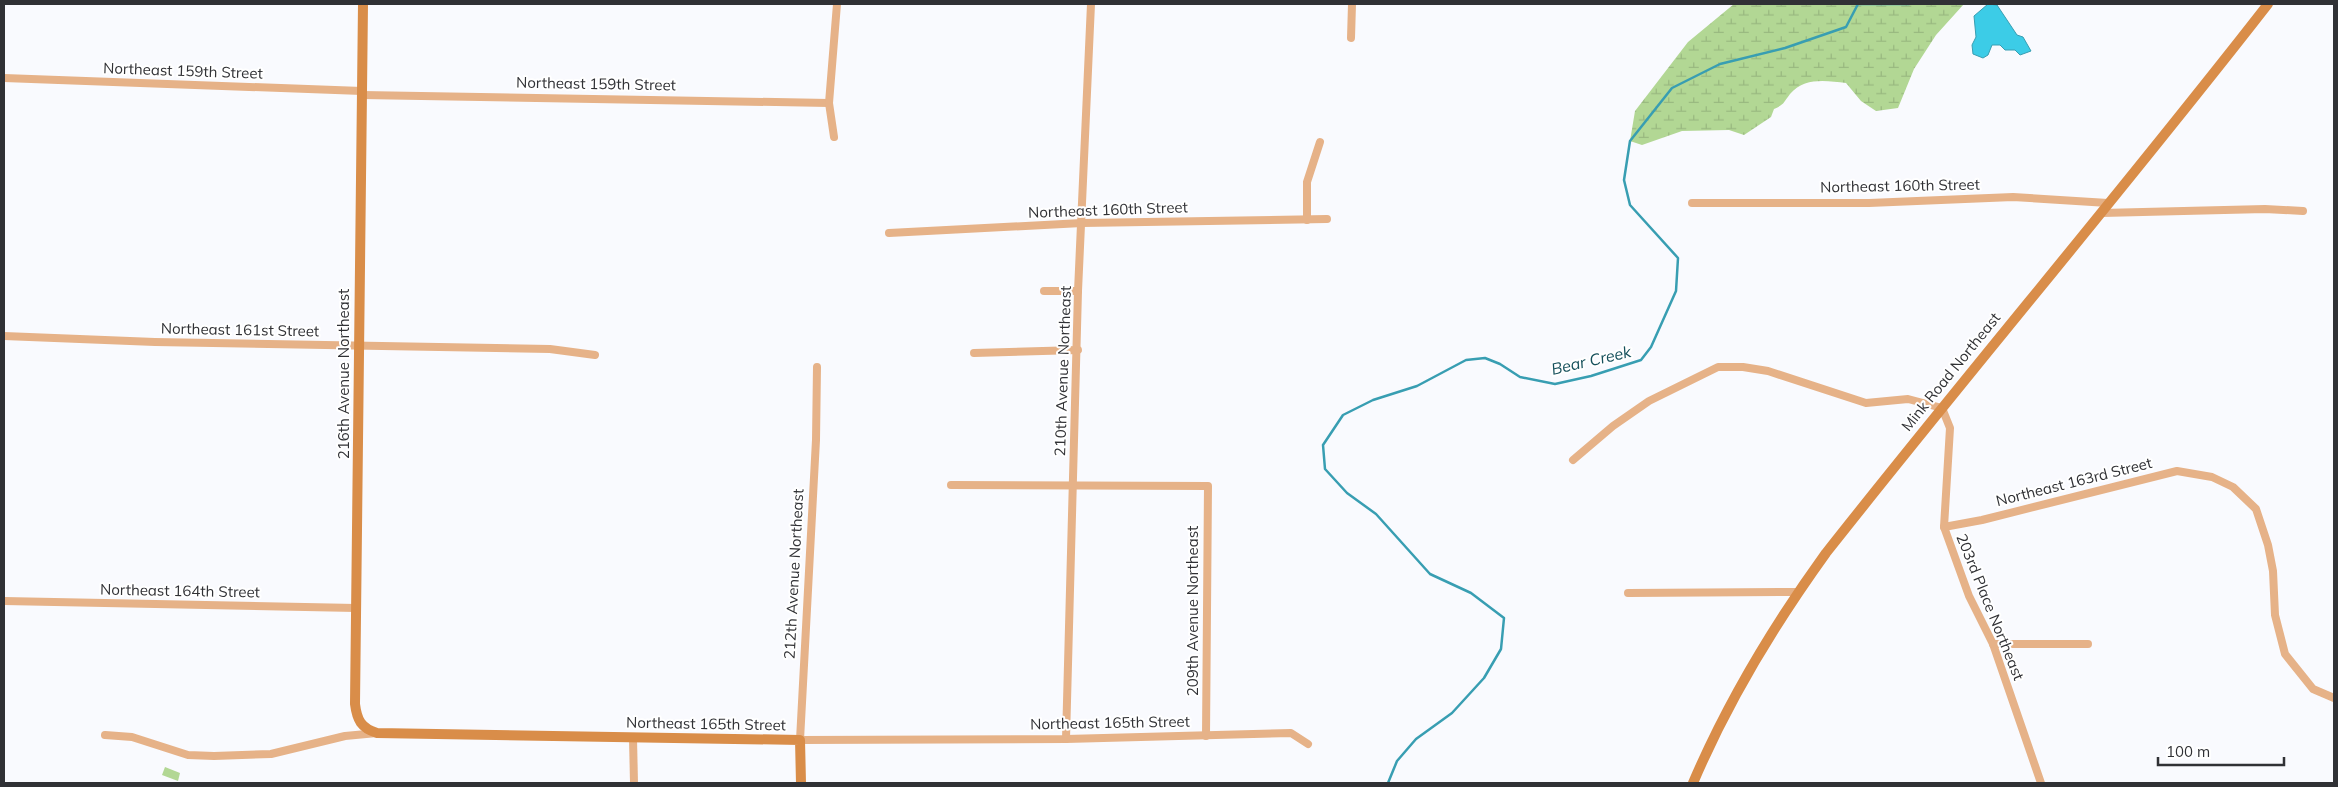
<svg xmlns="http://www.w3.org/2000/svg" width="2338" height="787" viewBox="0 0 2338 787" font-family="Mulish,sans-serif">
<style>
.wetland{fill:url(#wetland-marsh)}
.park{fill:#b2d794}
.water{fill:#3ccce7;stroke:#389eb2}
.lines{fill:none;stroke-linecap:round;stroke-linejoin:round}
.stream{stroke:#389eb2;stroke-width:2.5}
.street{stroke:#e6b288;stroke-width:8}
.secondary{stroke:#d98d49;stroke-width:10}
.labels{text-anchor:middle;stroke-width:4;stroke-linejoin:round;paint-order:stroke}
.street-label{font-size:15px;fill:#303135;stroke:#fff}
.water-label{font-size:16px;font-style:italic;fill:#144f5a;stroke:#fff}
</style>
<defs>
<pattern id="wetland-marsh" width="20" height="14" patternUnits="userSpaceOnUse" patternTransform="scale(1.25)"><rect width="20" height="14" fill="#b2d794"/><path d="M1 5h8M5 5V1M11 12h8M15 12V8" fill="none" stroke="#99b980"/></pattern>
</defs>
<rect width="100%" height="100%" fill="#f9fafe"/>
<path class="wetland" d="M 1734,4 L 1964,4 L 1936,35 L 1914,69 L 1898,108 L 1876,111 L 1861,101 L 1846,83 C 1826,81 1805,77 1790,94 C 1783,103 1785,104 1774,109 L 1771,117 L 1744,135 L 1729,130 L 1682,131 L 1642,145 L 1630,141 L 1635,111 L 1688,42 Z"/>
<path class="park" d="M 165,767 L 180,773 L 178,781 L 162,775 Z"/>
<path class="water" d="M 1988,4 L 1997,5 L 2017,35 L 2023,37 L 2031,51 L 2020,55 L 2015,50 L 2005,50 L 2000,45 L 1992,45 L 1988,55 L 1983,58 L 1973,54 L 1972,45 L 1976,37 L 1974,16 Z"/>
<g class="lines">
<path class="stream" d="M 1388,783 L 1397,761 L 1416,739 L 1452,713 L 1484,678 L 1501,649 L 1504,618 L 1471,593 L 1430,574 L 1376,514 L 1347,493 L 1325,469 L 1323,445 L 1343,415 L 1373,400 L 1417,386 L 1466,360 L 1485,358 L 1500,364 L 1520,377 L 1555,384 L 1591,376 L 1641,360 L 1651,347 L 1676,291 L 1678,258 L 1630,205 L 1624,180 L 1630,141 L 1672,88 L 1720,64 L 1785,48 L 1846,27 L 1858,4 L 1909,4"/>
<g class="street">
<path d="M 1351,38 L 1352,4"/>
<path d="M 4,78 L 362,91"/>
<path d="M 362,95 L 829,103"/>
<path d="M 834,137 L 829,103 L 837,4"/>
<path d="M 1692,203 L 1869,203 L 2013,197 L 2108,203"/>
<path d="M 2102,213 L 2265,209 L 2303,211"/>
<path d="M 1307,220 L 1307,182 L 1320,142"/>
<path d="M 889,233 L 1082,223 L 1327,219"/>
<path d="M 1044,291 L 1078,291"/>
<path d="M 4,336 L 155,342 L 550,349 L 595,355"/>
<path d="M 974,353 L 1078,350"/>
<path d="M 817,367 L 816,440 L 800,740 L 1066,739 L 1291,733 L 1308,744"/>
<path d="M 1573,460 L 1613,426 L 1649,401 L 1718,367 L 1743,367 L 1768,371 L 1866,403 L 1908,399 L 1942,408 L 1950,428 L 1944,527 L 1969,596 L 1993,644 L 2041,783"/>
<path d="M 951,485 L 1208,486 L 1206,736"/>
<path d="M 1944,527 L 1982,520 L 2177,471 L 2212,477 L 2233,487 L 2256,509 L 2268,545 L 2273,571 L 2275,615 L 2285,654 L 2313,689 L 2334,698"/>
<path d="M 1628,593 L 1798,592"/>
<path d="M 4,601 L 356,608"/>
<path d="M 1993,644 L 2088,644"/>
<path d="M 105,735 L 132,737 L 188,755 L 214,756 L 271,754 L 345,736 L 377,733"/>
<path d="M 633,738 L 634,783"/>
<path d="M 1066,739 L 1078,291 L 1091,4"/>
</g>
<g class="secondary">
<path d="M 363,4 L 355,704 C 357,720 361,728 377,733 L 800,740 L 801,783"/>
<path d="M 1693,783 C 1728,701 1774,625 1826,553 C 1972,368 2124,189 2268,4"/>
</g>
</g>
<g class="labels">
<g class="street-label">
<text transform="translate(183 71) rotate(2)" y="5">Northeast 159th Street</text>
<text transform="translate(596 84) rotate(1)" y="5">Northeast 159th Street</text>
<text transform="translate(1900 186) rotate(-1)" y="5">Northeast 160th Street</text>
<text transform="translate(1108 210) rotate(-2)" y="5">Northeast 160th Street</text>
<text transform="translate(240 330) rotate(1)" y="5">Northeast 161st Street</text>
<text transform="translate(1063 371) rotate(-88)" y="5">210th Avenue Northeast</text>
<text transform="translate(1951 372) rotate(-51)" y="5">Mink Road Northeast</text>
<text transform="translate(344 374) rotate(-90)" y="5">216th Avenue Northeast</text>
<text transform="translate(2074 482) rotate(-14)" y="5">Northeast 163rd Street</text>
<text transform="translate(794 574) rotate(-87)" y="5">212th Avenue Northeast</text>
<text transform="translate(180 591) rotate(1)" y="5">Northeast 164th Street</text>
<text transform="translate(1990 607) rotate(68)" y="5">203rd Place Northeast</text>
<text transform="translate(1193 611) rotate(-90)" y="5">209th Avenue Northeast</text>
<text transform="translate(1110 723) rotate(-1)" y="5">Northeast 165th Street</text>
<text transform="translate(706 724) rotate(1)" y="5">Northeast 165th Street</text>
</g>
<g class="water-label">
<text transform="translate(1591 360) rotate(-13)" y="6">Bear Creek</text>
</g>
</g>
<rect width="2338" height="787" fill="none" stroke="#303135" stroke-width="10"/>
<path d="M2158 757v8h126v-8" fill="none" stroke="#303135" stroke-width="2.5"/>
<text x="2166" y="757" font-size="15" fill="#303135" stroke="#ffffff" stroke-width="4" paint-order="stroke">100 m</text>
</svg>
